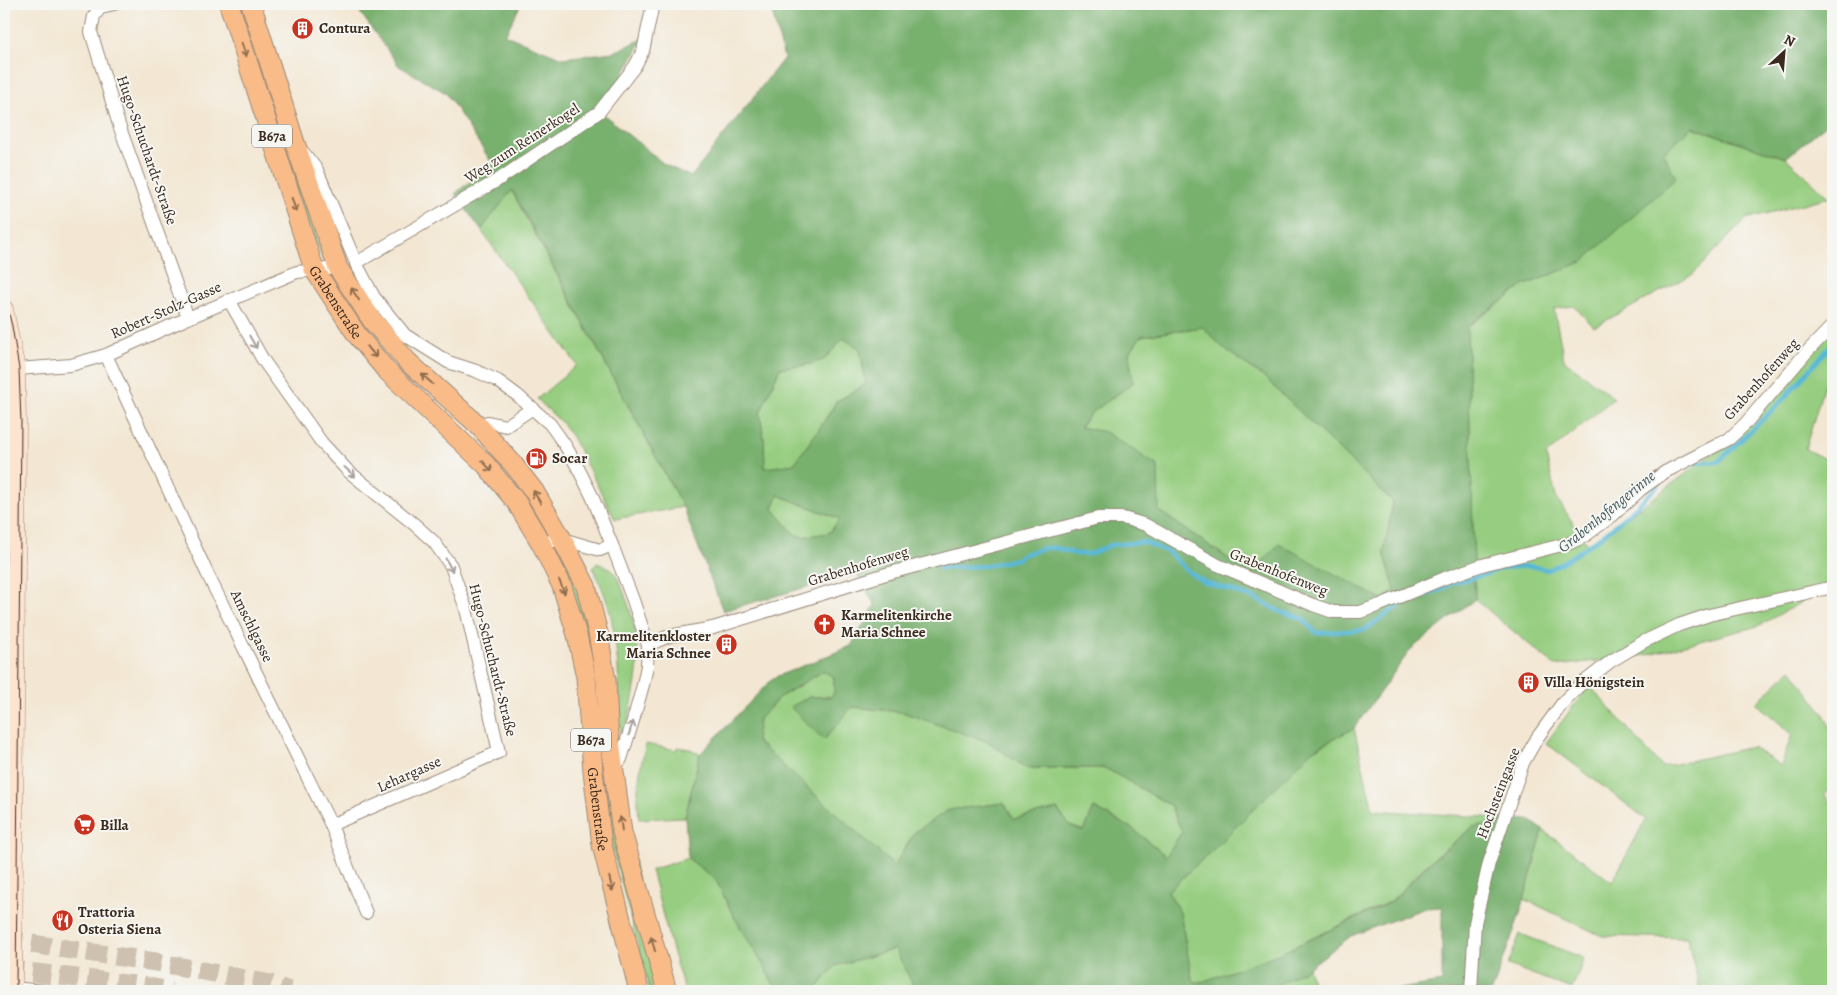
<svg xmlns="http://www.w3.org/2000/svg" width="1837" height="995" viewBox="0 0 1837 995" font-family="Alegreya,serif">
<style>
.green{fill:#96cd80;stroke:#687c4f}
.forest{fill:#78b06e;stroke:#5a6d46;fill-rule:evenodd}
.lines{fill:none;stroke-linecap:round;stroke-linejoin:round}
.stream{stroke:#57b7d6;stroke-width:4.5}
.primary-tunnel{stroke:#cec1af;stroke-width:19;stroke-dasharray:19 9;stroke-linecap:butt}
.minor-casing{stroke:#978878;stroke-width:14}
.secondary-casing{stroke:#978878;stroke-width:19}
.primary-casing{stroke:#978878;stroke-width:21}
.minor{stroke:#fff;stroke-width:12}
.secondary{stroke:#fde4d0;stroke-width:18}
.primary{stroke:#f9bc89;stroke-width:19}
.tram{stroke:#3b2a1e;stroke-width:1}
.oneway{stroke:#906c4e}
.oneway2{stroke:#a79f9a}
.labels{text-anchor:middle;stroke-width:4;stroke-linejoin:round;paint-order:stroke}
.shield{fill:#f6f6f2;stroke:#73675e;stroke-width:1}
.shield-label{font-size:14px;font-weight:bold;fill:#3b2a1e}
.poi-label{font-size:15px;font-weight:bold;fill:#3b2a1e;stroke:#f6f6f2;text-anchor:start}
.street-label{font-size:15px;fill:#3b2a1e;stroke:#f6f6f2}
.water-label{font-size:16px;font-style:italic;fill:#455b5e;stroke:#f6f6f2}
</style>
<rect width="100%" height="100%" fill="#f6f6f2"/>
<filter id="ink" filterUnits="userSpaceOnUse"><feTurbulence type="fractalNoise" baseFrequency=".02" numOctaves="2"/><feDisplacementMap in="SourceGraphic" scale="10" xChannelSelector="R" yChannelSelector="G"/><feConvolveMatrix kernelMatrix="1 2 1 2 8 2 1 2 1" color-interpolation-filters="sRGB"/></filter>
<filter id="wash" filterUnits="userSpaceOnUse"><feTurbulence type="fractalNoise" baseFrequency=".0096" numOctaves="4" result="noise"/><feDisplacementMap in="SourceGraphic" scale="20" xChannelSelector="R" yChannelSelector="G"/><feGaussianBlur stdDeviation="1.12" result="paint"/><feColorMatrix in="noise" values="0 0 0 0 0 0 0 0 0 0 0 0 0 0 0 0 0 1.4 0 .05"/><feComposite in="paint" operator="in"/></filter>
<g filter="url(#wash)">
<rect width="100%" height="100%" fill="#f3e7d3"/>
<g class="green">
<path d="M 238,4 L 242,4 L 325,255 L 324,257 L 321,255 L 309,228 Z"/>
<path d="M 1692,127 L 1786,158 L 1829,197 L 1746,219 L 1693,274 L 1594,327 L 1574,306 L 1554,309 L 1564,360 L 1614,398 L 1546,455 L 1556,497 L 1588,546 L 1738,435 L 1833,325 L 1833,373 L 1825,382 L 1805,449 L 1833,463 L 1833,585 L 1758,626 L 1646,655 L 1555,666 L 1475,599 L 1467,327 L 1523,286 L 1582,262 L 1663,153 Z"/>
<path d="M 511,190 L 683,507 L 615,519 L 572,437 L 562,423 L 537,399 L 577,365 L 481,230 Z"/>
<path d="M 1203,327 L 1223,348 L 1265,378 L 1393,502 L 1384,552 L 1395,590 L 1383,600 L 1251,574 L 1159,511 L 1080,428 L 1091,413 L 1133,383 L 1129,353 L 1141,336 Z"/>
<path d="M 843,338 L 860,349 L 866,384 L 836,402 L 820,428 L 794,464 L 765,469 L 764,440 L 760,413 L 780,368 L 811,364 L 825,359 Z"/>
<path d="M 778,495 L 840,519 L 829,533 L 802,537 L 794,534 L 773,509 Z"/>
<path d="M 559,547 L 573,577 L 591,639 L 659,991 L 650,991 L 613,850 L 555,550 Z"/>
<path d="M 597,563 C 602,565 608,566 611,569 C 626,584 639,638 638,659 C 637,686 630,712 624,738 L 621,742 C 619,702 620,661 612,622 C 609,603 601,585 593,568 Z"/>
<path d="M 1791,669 L 1824,714 L 1833,734 L 1833,779 L 1825,795 L 1833,807 L 1833,991 L 1700,991 L 1687,938 L 1602,936 L 1524,899 L 1543,830 L 1612,882 L 1646,819 L 1546,743 L 1589,685 L 1662,767 L 1752,747 L 1781,766 L 1792,734 L 1756,703 Z"/>
<path d="M 823,671 L 834,677 L 834,692 L 831,697 L 809,697 L 824,740 L 851,707 L 902,712 L 989,742 L 1026,768 L 1105,768 L 1170,805 L 1182,832 L 1166,856 L 1133,829 L 1094,808 L 1084,831 L 1070,826 L 1057,809 L 1013,820 L 1004,803 L 948,810 L 915,832 L 894,866 L 756,741 L 759,719 L 780,697 Z"/>
<path d="M 1354,728 L 1373,810 L 1513,819 L 1473,827 L 1429,862 L 1391,901 L 1281,953 L 1202,982 L 1195,982 L 1192,978 L 1180,913 L 1168,891 L 1221,842 L 1313,750 Z"/>
<path d="M 646,744 L 676,750 L 677,747 L 690,749 L 700,754 L 685,817 L 639,819 C 636,792 639,770 646,744 Z"/>
<path d="M 688,858 L 716,880 L 734,917 L 766,969 L 777,991 L 685,991 L 674,957 L 651,870 Z"/>
<path d="M 1520,934 L 1584,958 L 1572,989 L 1508,965 Z"/>
<path d="M 896,949 L 916,991 L 815,991 L 835,966 Z"/>
<path d="M 1308,968 L 1315,991 L 1266,991 Z"/>
</g>
<path class="forest" d="M 354,4 L 521,4 L 505,35 L 563,58 L 614,52 L 643,39 L 602,113 L 664,164 L 691,177 L 784,58 L 770,4 L 1833,4 L 1833,119 L 1786,158 L 1692,127 L 1663,153 L 1676,178 L 1582,262 L 1523,286 L 1467,326 L 1475,599 L 1411,649 L 1354,728 L 1313,750 L 1221,842 L 1168,891 L 1180,913 L 1192,978 L 1195,982 L 1202,982 L 1281,953 L 1391,902 L 1429,863 L 1473,827 L 1513,819 L 1530,820 L 1543,830 L 1521,911 L 1492,991 L 1387,991 L 1442,982 L 1442,907 L 1425,908 L 1351,936 L 1308,968 L 1266,991 L 916,991 L 895,949 L 835,966 L 815,991 L 777,991 L 766,969 L 734,917 L 716,880 L 688,858 L 685,817 L 700,754 L 773,678 L 851,646 L 875,605 L 856,573 L 723,611 L 683,507 L 512,190 L 481,230 L 455,194 L 492,163 L 446,93 L 399,66 ZM 1203,327 L 1223,348 L 1265,378 L 1393,502 L 1384,552 L 1395,590 L 1383,600 L 1279,544 L 1251,574 L 1159,511 L 1158,466 L 1105,432 L 1080,427 L 1091,413 L 1133,383 L 1129,353 L 1141,336 ZM 843,338 L 860,349 L 866,384 L 836,402 L 820,428 L 794,464 L 765,468 L 764,440 L 760,413 L 780,368 L 811,364 L 825,359 ZM 778,495 L 840,519 L 829,533 L 802,537 L 794,534 L 773,509 ZM 823,671 L 834,677 L 834,692 L 831,697 L 809,697 L 790,707 L 824,740 L 852,707 L 902,712 L 989,742 L 1026,768 L 1105,768 L 1170,805 L 1182,832 L 1166,856 L 1133,829 L 1094,808 L 1084,831 L 1070,826 L 1057,809 L 1014,819 L 1004,803 L 948,810 L 915,832 L 894,866 L 756,741 L 759,719 L 780,697 Z"/>
<g class="lines">
<g class="stream">
<path d="M 1693,463 L 1718,462 L 1781,402 L 1833,343"/>
<path d="M 939,568 L 985,566 L 1017,559 L 1024,554 L 1045,548 L 1056,548 L 1076,554 L 1090,554 L 1111,545 L 1144,542 L 1168,552 L 1190,573 L 1204,582 L 1254,598 L 1281,612 L 1302,618 L 1316,633 L 1364,630 L 1405,602 L 1440,590 L 1452,583 L 1487,574 L 1503,568 L 1531,566 L 1548,570 C 1591,548 1630,515 1663,480"/>
</g>
</g>
</g>
<g filter="url(#ink)">
<g class="lines">
<g class="primary-tunnel">
<path d="M 4,940 L 156,962 L 271,984 L 289,991"/>
<path d="M 4,969 L 142,986 L 171,991"/>
</g>
<defs>
<g id="minor">
<path d="M 114,4 L 101,7 L 94,16 L 91,32 L 119,125 L 188,318"/>
<path d="M 303,152 L 317,170 L 356,263 L 374,297 L 405,335 L 448,362 L 476,371 L 498,381 L 517,395 L 550,424 L 565,445 L 577,466 L 592,496 L 612,545 L 633,600 L 648,645 L 647,666 L 643,685 L 633,721 L 621,759 L 614,768"/>
<path d="M 356,263 L 498,180 L 599,112 L 635,66 L 643,51 L 653,4"/>
<path d="M 229,300 L 263,360 L 322,443 L 348,471 L 414,524 L 434,542 L 451,566 L 466,609 L 499,752 L 331,825"/>
<path d="M 106,355 L 207,573 L 331,825 L 366,913"/>
<path d="M 4,370 L 71,365 L 106,355 L 188,318 L 297,272 L 338,268"/>
<path d="M 478,425 L 488,422 L 506,426 L 533,408"/>
<path d="M 541,543 L 562,539 L 600,550 L 612,545"/>
<path d="M 648,645 L 669,636 L 713,628 L 886,574 L 1098,518 L 1123,518 L 1146,525 L 1218,565 L 1313,605 L 1333,612 L 1360,612 L 1380,605 L 1445,578 L 1482,565 L 1570,543 L 1585,536 L 1612,516 L 1640,490 L 1665,472 L 1729,439 L 1745,424 L 1805,354 L 1833,325"/>
<path d="M 13,988 L 42,991"/>
<path d="M 1471,991 L 1475,923 L 1489,863 L 1523,763 L 1537,738 L 1564,701 L 1579,686 L 1611,661 L 1643,642 L 1679,625 L 1709,615 L 1833,587"/>
</g>
<path id="secondary" d="M 4,309 L 16,369 L 17,422 L 13,991"/>
<g id="primary">
<path id="s1" d="M 229,4 L 314,269 L 357,335 L 386,370 L 486,465 L 517,503 L 541,543 L 562,586 L 577,635 L 586,677 L 593,771 L 602,845 L 639,991"/>
<path d="M 251,4 L 294,140 L 338,268 L 372,320 L 407,361 L 478,425 L 513,464 L 534,491 L 562,539 L 586,586 L 598,633 L 606,681 L 608,726 L 622,832 L 667,991"/>
</g>
</defs>
<use href="#minor" class="minor-casing"/>
<use href="#secondary" class="secondary-casing"/>
<use href="#primary" class="primary-casing"/>
<use href="#minor" class="minor"/>
<use href="#secondary" class="secondary"/>
<use href="#primary" class="primary"/>
<path class="tram" d="M 4,294 L 12,326 L 19,369 L 21,422 L 16,991"/>
</g>
<defs><path id="oneway-shaft" d="M-6 0H5M1.5-3L5.5 0L1.5 3" fill="none" stroke-width="1.6" stroke-linecap="round" stroke-linejoin="round" transform="scale(1.25)"/></defs>
<g class="oneway">
<use href="#oneway-shaft" transform="translate(244 50) rotate(72)"/>
<use href="#oneway-shaft" transform="translate(294 205) rotate(72)"/>
<use href="#oneway-shaft" transform="translate(355 294) rotate(-123)"/>
<use href="#oneway-shaft" transform="translate(372 352) rotate(50)"/>
<use href="#oneway-shaft" transform="translate(427 379) rotate(-138)"/>
<use href="#oneway-shaft" transform="translate(487 466) rotate(48)"/>
<use href="#oneway-shaft" transform="translate(537 497) rotate(-121)"/>
<use href="#oneway-shaft" transform="translate(562 587) rotate(68)"/>
<use href="#oneway-shaft" transform="translate(621 824) rotate(-98)"/>
<use href="#oneway-shaft" transform="translate(611 884) rotate(76)"/>
<use href="#oneway-shaft" transform="translate(653 944) rotate(-106)"/>
</g>
<g class="oneway2">
<use href="#oneway-shaft" transform="translate(253 342) rotate(60)"/>
<use href="#oneway-shaft" transform="translate(350 472) rotate(42)"/>
<use href="#oneway-shaft" transform="translate(449 565) rotate(62)"/>
<use href="#oneway-shaft" transform="translate(631 728) rotate(-72)"/>
</g>
</g>
<defs>
<symbol id="building-disc" viewBox="-11 -11 22 22"><circle r="9.5" fill="#c8321e" stroke="#f6f6f2"/><path d="M-4-6H4V6H1V3H-1V6H-4ZM-2.5-4.3h1.7v1.8h-1.7ZM.8-4.3h1.7v1.8H.8ZM-2.5-1h1.7V.8h-1.7ZM.8-1h1.7V.8H.8Z" fill="#fff"/></symbol>
<symbol id="fuel-disc" viewBox="-11 -11 22 22"><circle r="9.5" fill="#c8321e" stroke="#f6f6f2"/><path d="M-5.5-6h7V0h2V4h1.3V-2.5L3-4.5l.8-.8L6-3V5H2.5V1h-1V6h-7ZM-4.2-4.7v3.2H.2V-4.7Z" fill="#fff"/></symbol>
<symbol id="church-disc" viewBox="-11 -11 22 22"><circle r="9.5" fill="#c8321e" stroke="#f6f6f2"/><path d="M-1.2-6h2.4v3.5h3.3v2.4h-3.3V6h-2.4V-.1h-3.3v-2.4h3.3Z" fill="#fff"/></symbol>
<symbol id="supermarket-disc" viewBox="-11 -11 22 22"><circle r="9.5" fill="#c8321e" stroke="#f6f6f2"/><path d="M-6-5.5h2.5l.6 2H6L4.5 2H-2.5L-4.4-4H-6ZM-1.5 3.2a1.3 1.3 0 1 0 .1 0ZM3 3.2a1.3 1.3 0 1 0 .1 0Z" fill="#fff"/></symbol>
<symbol id="restaurant-disc" viewBox="-11 -11 22 22"><circle r="9.5" fill="#c8321e" stroke="#f6f6f2"/><path d="M-5-6h1v4h1v-4h1v4h1v-4h1v5L-1.5 .5V6h-2V.5L-5-1ZM5-6V6H3V1.5H1.5Q1.5-4 5-6Z" fill="#fff"/></symbol>
</defs>
<g fill-rule="evenodd">
<use href="#building-disc" x="290" y="16" width="25" height="25"/>
<use href="#fuel-disc" x="524" y="446" width="25" height="25"/>
<use href="#church-disc" x="812" y="612" width="25" height="25"/>
<use href="#building-disc" x="714" y="632" width="25" height="25"/>
<use href="#building-disc" x="1516" y="670" width="25" height="25"/>
<use href="#supermarket-disc" x="72" y="812" width="25" height="25"/>
<use href="#restaurant-disc" x="50" y="908" width="25" height="25"/>
</g>
<g class="labels">
<g class="shield">
<rect x="252" y="124.5" width="40" height="23" rx="4"/>
<rect x="571" y="728.5" width="40" height="23" rx="4"/>
</g>
<g class="shield-label">
<text x="272" y="141">B67a</text>
<text x="591" y="745">B67a</text>
</g>
<g class="poi-label">
<text x="319" y="33">Contura</text>
<text x="552" y="463">Socar</text>
<text x="841" y="620">Karmelitenkirche<tspan x="841" dy="17">Maria Schnee</tspan></text>
<text x="711" y="641" text-anchor="end">Karmelitenkloster<tspan x="711" dy="17">Maria Schnee</tspan></text>
<text x="1544" y="687">Villa Hönigstein</text>
<text x="100" y="830">Billa</text>
<text x="78" y="917">Trattoria<tspan x="78" dy="17">Osteria Siena</tspan></text>
</g>
<g class="street-label">
<text transform="translate(522 143) rotate(-33)" y="5">Weg zum Reinerkogel</text>
<text transform="translate(147 150) rotate(71)" y="5">Hugo-Schuchardt-Straße</text>
<text dy="5" stroke="none"><textPath href="#s1" startOffset="318">Grabenstraße</textPath></text>
<text transform="translate(166 310) rotate(-24)" y="5">Robert-Stolz-Gasse</text>
<text transform="translate(1761 379) rotate(-48)" y="5">Grabenhofenweg</text>
<text transform="translate(858 566) rotate(-17)" y="5">Grabenhofenweg</text>
<text transform="translate(1279 572) rotate(22)" y="5">Grabenhofenweg</text>
<text transform="translate(252 626) rotate(64)" y="5">Amschlgasse</text>
<text transform="translate(493 660) rotate(76)" y="5">Hugo-Schuchardt-Straße</text>
<text transform="translate(409 774) rotate(-24)" y="5">Lehargasse</text>
<text transform="translate(1498 793) rotate(-69)" y="5">Hochsteingasse</text>
<text dy="5" stroke="none"><textPath href="#s1" startOffset="911">Grabenstraße</textPath></text>
</g>
<g class="water-label">
<text transform="translate(1606 511) rotate(-39)" y="6">Grabenhofengerinne</text>
</g>
</g>
<rect width="1837" height="995" fill="none" stroke="#f6f6f2" stroke-width="20"/>
<g transform="translate(1784 52) rotate(26)" stroke="#f6f6f2" stroke-width="4" paint-order="stroke">
<path d="M0-4L9 19L0 12L-9 19Z" fill="#3b2a1e"/>
<text y="-8" font-size="14" font-weight="bold" text-anchor="middle" fill="#3b2a1e">N</text>
</g>
</svg>
